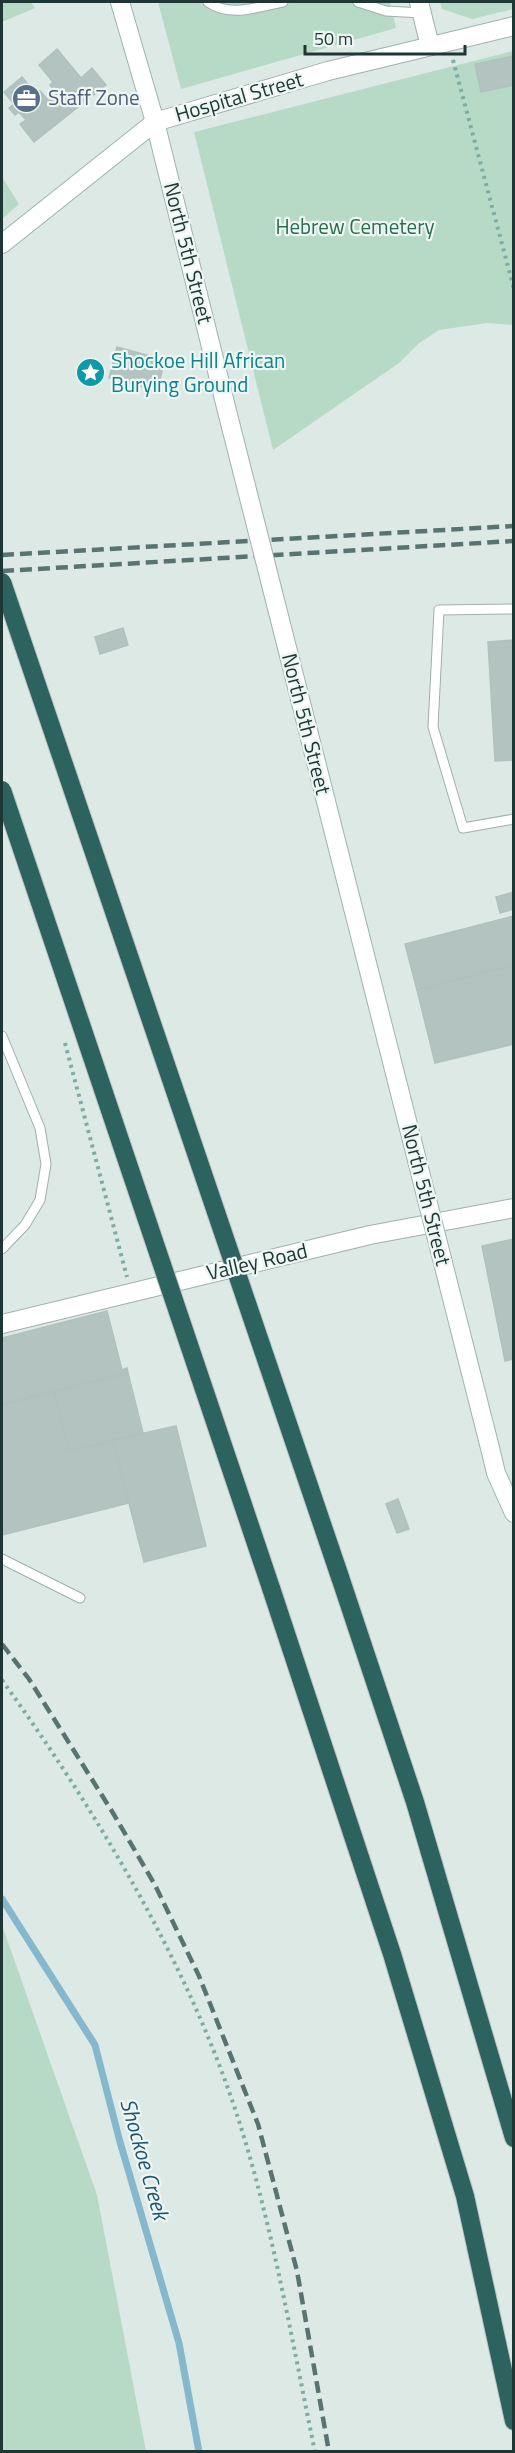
<svg xmlns="http://www.w3.org/2000/svg" width="515" height="2453" viewBox="0 0 515 2453" font-family="'Titillium Web',sans-serif">
<style>
.green{fill:#b6dac5}
.lines{fill:none;stroke-linecap:round;stroke-linejoin:round}
.stream{stroke:#85b8cd;stroke-width:7}
.building{fill:#b3c3bf;stroke:#b0c2bd;stroke-width:1.5}
.service-casing{stroke:#a0b0ac;stroke-width:11}
.minor-casing{stroke:#a0b0ac;stroke-width:20}
.tertiary-casing{stroke:#a0b0ac;stroke-width:20}
.secondary-casing{stroke:#9db4af;stroke-width:20}
.motorway-casing{stroke:#bcc3c2;stroke-width:20}
.path{stroke:#7eaca4;stroke-width:4;stroke-dasharray:3 4.5;stroke-linecap:butt}
.service{stroke:#fff;stroke-width:9}
.minor{stroke:#fff;stroke-width:18}
.tertiary{stroke:#fff;stroke-width:18}
.secondary{stroke:#fff;stroke-width:18}
.motorway{stroke:#2c635f;stroke-width:18}
.rail{stroke:#597470;stroke-width:4.5;stroke-dasharray:12 6;stroke-linecap:butt}
.secondary-bridge-casing{stroke:#9db4af;stroke-width:20;stroke-linecap:butt}
.motorway-bridge-casing{stroke:#bcc3c2;stroke-width:20;stroke-linecap:butt}
.secondary-bridge{stroke:#fff;stroke-width:18}
.motorway-bridge{stroke:#2c635f;stroke-width:18}
.labels{text-anchor:middle;stroke-width:4.5;stroke-linejoin:round;paint-order:stroke}
.street-label{font-size:21px;fill:#1f3734;stroke:#edf6f3}
.service-label{font-size:21px;fill:#4e5e75;stroke:#edf6f3;text-anchor:start}
.park-label{font-size:21px;fill:#2b6d4e;stroke:#edf6f3}
.culture-label{font-size:21px;fill:#0d838f;stroke:#edf6f3;text-anchor:start}
.water-label{font-size:22px;font-style:italic;fill:#1c5671;stroke:#edf6f3}
</style>
<rect width="100%" height="100%" fill="#dde9e5"/>
<g class="green">
<path d="M 2,2 L 31,2 L 35,8 L 2,22 Z"/>
<path d="M 158,2 L 390,2 L 396,28 L 181,89 Z"/>
<path d="M 440,2 L 513,2 L 513,9 L 472,19 L 442,9 Z"/>
<path d="M 513,51 L 513,325 L 487,323 L 439,330 L 418,344 L 399,363 L 273,450 L 194,132 Z"/>
<path d="M 2,177 L 19,204 L 2,219 Z"/>
<path d="M 2,1925 L 97,2195 L 146,2451 L 2,2451 Z"/>
</g>
<g class="lines">
<path class="stream" d="M 2,1899 L 95,2045 L 120,2142 L 179,2343 L 199,2452"/>
</g>
<g class="building">
<path d="M 57,49 L 81,78 L 92,68 L 106,85 L 34,142 L 20,124 L 26,120 L 19,112 L 15,115 L 9,108 L 14,104 L 4,92 L 22,77 L 37,95 L 40,91 L 49,101 L 57,93 L 50,85 L 53,82 L 39,65 Z"/>
<path d="M 514,56 L 514,85 L 481,92 L 475,64 Z"/>
<path d="M 117,347 L 165,360 L 157,391 L 109,378 Z"/>
<path d="M 123,628 L 128,645 L 100,654 L 95,637 Z"/>
<path d="M 514,640 L 514,760 L 495,761 L 488,642 Z"/>
<path d="M 514,892 L 514,909 L 500,913 L 496,897 Z"/>
<path d="M 514,916 L 514,965 L 417,990 L 405,944 Z"/>
<path d="M 514,965 L 514,1044 L 435,1063 L 417,990 Z"/>
<path d="M 514,1239 L 514,1359 L 505,1361 L 482,1246 Z"/>
<path d="M 107,1311 L 122,1370 L 127,1368 L 128,1373 L 2,1405 L 2,1338 Z"/>
<path d="M 128,1373 L 143,1433 L 69,1451 L 54,1391 Z"/>
<path d="M 54,1391 L 69,1451 L 113,1440 L 129,1503 L 2,1535 L 2,1405 Z"/>
<path d="M 176,1426 L 206,1546 L 144,1562 L 113,1440 Z"/>
<path d="M 398,1499 L 409,1529 L 397,1533 L 386,1504 Z"/>
</g>
<g class="lines">
<defs>
<g id="service">
<path d="M 208,2 C 231,18 257,7 283,2"/>
<path d="M 358,2 L 386,11 L 422,13"/>
<path d="M 514,609 L 439,610 L 433,727 L 463,828 L 514,819"/>
<path d="M 2,1036 L 40,1128 L 46,1164 L 40,1200 L 25,1225 L 2,1249"/>
<path d="M 2,1559 L 80,1598"/>
</g>
<path id="minor" d="M 419,2 L 430,46"/>
<g id="tertiary">
<path d="M 155,122 L 328,71 L 514,26"/>
<path d="M 2,1324 L 370,1235 L 514,1208"/>
</g>
<g id="secondary">
<path d="M 120,2 L 155,122 L 228,415"/>
<path d="M 2,244 L 155,122"/>
<path d="M 490,1448 L 496,1473 L 514,1513"/>
</g>
<g id="motorway">
<path d="M 340,1577 L 415,1802 L 514,2138"/>
<path d="M 271,1588 L 392,1954 L 465,2196 L 514,2421"/>
</g>
</defs>
<use href="#service" class="service-casing"/>
<use href="#minor" class="minor-casing"/>
<use href="#tertiary" class="tertiary-casing"/>
<use href="#secondary" class="secondary-casing"/>
<use href="#motorway" class="motorway-casing"/>
<g class="path">
<path d="M 453,60 L 514,289"/>
<path d="M 65,1043 L 127,1277"/>
<path d="M 2,1680 C 97,1812 189,1965 239,2121 C 273,2228 292,2341 315,2452"/>
</g>
<use href="#service" class="service"/>
<use href="#minor" class="minor"/>
<use href="#tertiary" class="tertiary"/>
<use href="#secondary" class="secondary"/>
<use href="#motorway" class="motorway"/>
<g class="rail">
<path d="M 2,555 L 514,526"/>
<path d="M 2,571 L 514,541"/>
<path d="M 2,1644 L 29,1679 L 113,1813 L 155,1885 L 199,1976 L 258,2124 L 297,2271 L 329,2452"/>
</g>
<defs>
<path id="secondary-bridge" d="M 228,415 L 490,1448"/>
<g id="motorway-bridge">
<path d="M 2,582 L 340,1577"/>
<path d="M 2,790 L 271,1588"/>
</g>
</defs>
<use href="#secondary-bridge" class="secondary-bridge-casing"/>
<use href="#motorway-bridge" class="motorway-bridge-casing"/>
<use href="#secondary-bridge" class="secondary-bridge"/>
<use href="#motorway-bridge" class="motorway-bridge"/>
</g>
<defs>
<symbol id="office-disc" viewBox="-11 -11 22 22"><circle r="9.5" fill="#5c6f8a" stroke="#edf6f3"/><path d="M-6-3h4V-5.5h4V-3h4V5H-6ZM-1-4.5V-3h2v-1.5ZM-6 0V1H6V0Z" fill="#fff"/></symbol>
<symbol id="sight-disc" viewBox="-11 -11 22 22"><circle r="9.5" fill="#0f9aa8" stroke="#edf6f3"/><path d="M0-6L1.8-2.2L6-1.7L2.9 1.2L3.7 5.4L0 3.3L-3.7 5.4L-2.9 1.2L-6-1.7L-1.8-2.2Z" fill="#fff"/></symbol>
</defs>
<g fill-rule="evenodd">
<use href="#office-disc" x="10" y="82" width="33" height="33"/>
<use href="#sight-disc" x="74" y="356" width="33" height="33"/>
</g>
<g class="labels">
<g class="street-label">
<text transform="translate(239 97) rotate(-16)" y="7">Hospital Street</text>
<text transform="translate(188 253) rotate(76)" y="7">North 5th Street</text>
<text transform="translate(306 724) rotate(76)" y="7">North 5th Street</text>
<text transform="translate(426 1195) rotate(76)" y="7">North 5th Street</text>
<text transform="translate(257 1262) rotate(-13)" y="7">Valley Road</text>
</g>
<g class="service-label">
<text x="48" y="105">Staff Zone</text>
</g>
<g class="park-label">
<text x="355" y="234">Hebrew Cemetery</text>
</g>
<g class="culture-label">
<text x="111" y="368">Shockoe Hill African<tspan x="111" dy="24">Burying Ground</tspan></text>
</g>
<g class="water-label">
<text transform="translate(145 2159) rotate(74)" y="8">Shockoe Creek</text>
</g>
</g>
<rect width="515" height="2453" fill="none" stroke="#1f3734" stroke-width="6"/>
<path d="M305 45v9h160v-9" fill="none" stroke="#1f3734" stroke-width="3"/>
<text x="314" y="45" font-size="18" fill="#1f3734" stroke="#edf6f3" stroke-width="4.5" paint-order="stroke">50 m</text>
</svg>
